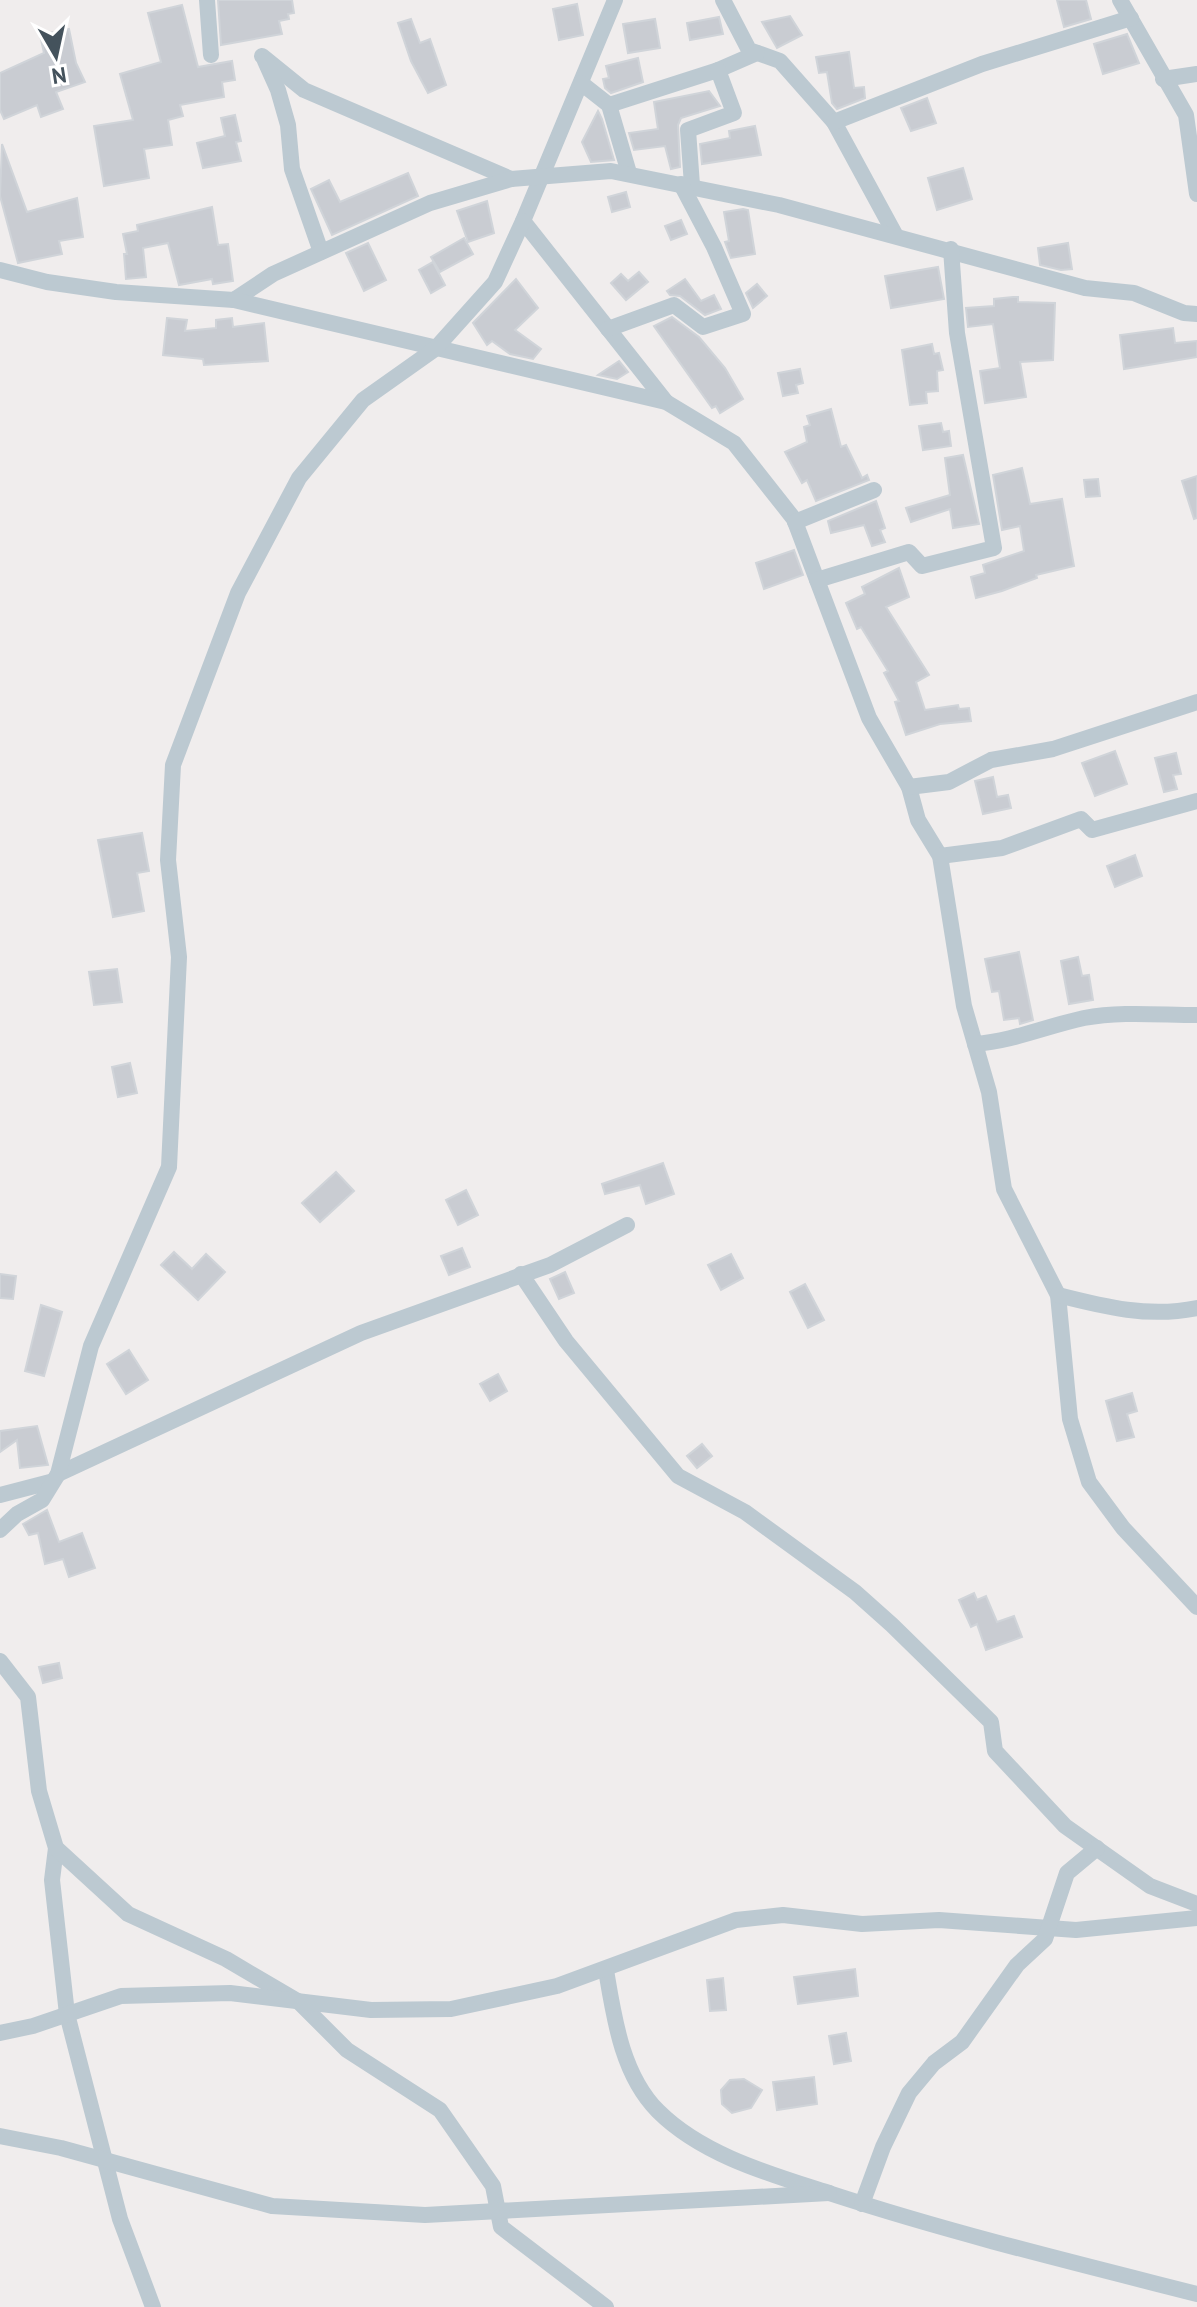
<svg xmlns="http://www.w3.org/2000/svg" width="1197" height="2307" viewBox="0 0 1197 2307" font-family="'PT Sans',sans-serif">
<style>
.building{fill:#c9ccd2;stroke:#d0d4d9;stroke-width:2}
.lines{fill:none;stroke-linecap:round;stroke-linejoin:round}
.street{stroke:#bcc9d1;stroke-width:16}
</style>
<rect width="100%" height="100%" fill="#f0eded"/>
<g class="building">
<path d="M 218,0 L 292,0 L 294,13 L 288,14 L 289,19 L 279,21 L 282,34 L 221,45 Z"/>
<path d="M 1057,0 L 1086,0 L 1091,19 L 1064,27 Z"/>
<path d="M 577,4 L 583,35 L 559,40 L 553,9 Z"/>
<path d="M 182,5 L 198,67 L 232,61 L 235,80 L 222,82 L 224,97 L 180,105 L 183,116 L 168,120 L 172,145 L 144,149 L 149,178 L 104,186 L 94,126 L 133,120 L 120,74 L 161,62 L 148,13 Z"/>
<path d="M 790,16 L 802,35 L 777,48 L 762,22 Z"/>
<path d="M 719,17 L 723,34 L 690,40 L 687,23 Z"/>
<path d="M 411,19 L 420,43 L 430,39 L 446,85 L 428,93 L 411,61 L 398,23 Z"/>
<path d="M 655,19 L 660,48 L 628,53 L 623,24 Z"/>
<path d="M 69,29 L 76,63 L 85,82 L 56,92 L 63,109 L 41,117 L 37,105 L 4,119 L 0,110 L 0,73 L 44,53 L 40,35 Z"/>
<path d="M 1127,34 L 1139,63 L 1103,74 L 1094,44 Z"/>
<path d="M 849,52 L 854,88 L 864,87 L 865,98 L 837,109 L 832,103 L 827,72 L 819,73 L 816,57 Z"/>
<path d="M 638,58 L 643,82 L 611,93 L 605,88 L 603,79 L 609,78 L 606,66 Z"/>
<path d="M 709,91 L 720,106 L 681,118 L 678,125 L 680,167 L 671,169 L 665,146 L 634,150 L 629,133 L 658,129 L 654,102 Z"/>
<path d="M 927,98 L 936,123 L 911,131 L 901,108 Z"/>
<path d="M 598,111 L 602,119 L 614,160 L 591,162 L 582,142 Z"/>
<path d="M 235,115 L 241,141 L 236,142 L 241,161 L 203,168 L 197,143 L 225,136 L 221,118 Z"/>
<path d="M 755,126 L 761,155 L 702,164 L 700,144 L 730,138 L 729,131 Z"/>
<path d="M 2,144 L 27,212 L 77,198 L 83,237 L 59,241 L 62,254 L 18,263 L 0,196 Z"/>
<path d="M 963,168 L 972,199 L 937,210 L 928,178 Z"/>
<path d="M 408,173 L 418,196 L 332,235 L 311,189 L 329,180 L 340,202 Z"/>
<path d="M 626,192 L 630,207 L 612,212 L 608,197 Z"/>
<path d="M 487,201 L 494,233 L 468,242 L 457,211 Z"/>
<path d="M 212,207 L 218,245 L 228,244 L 233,281 L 213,284 L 212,279 L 179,285 L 168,243 L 143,248 L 146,277 L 126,279 L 124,254 L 127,254 L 123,234 L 138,231 L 137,225 Z"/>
<path d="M 743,209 L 748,210 L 755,254 L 731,258 L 725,242 L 729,241 L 724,212 Z"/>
<path d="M 681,220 L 687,234 L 671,240 L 665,226 Z"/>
<path d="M 464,238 L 473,254 L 440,272 L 431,257 Z"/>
<path d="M 368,243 L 386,280 L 364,291 L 346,253 Z"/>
<path d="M 1068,243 L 1072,269 L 1061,270 L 1040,265 L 1038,248 Z"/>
<path d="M 433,262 L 445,285 L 431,293 L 419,270 Z"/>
<path d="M 938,267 L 944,299 L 891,308 L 885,276 Z"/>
<path d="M 639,272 L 648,282 L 626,300 L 611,283 L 621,274 L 628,281 Z"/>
<path d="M 516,279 L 538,308 L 515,330 L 541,349 L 533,359 L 510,354 L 492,341 L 487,345 L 473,323 Z"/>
<path d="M 685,279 L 701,301 L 714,295 L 721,309 L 705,315 L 680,296 L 670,295 L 667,291 Z"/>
<path d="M 757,284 L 767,296 L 753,308 L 746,293 Z"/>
<path d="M 1013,297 L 1018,297 L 1018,302 L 1055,303 L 1053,360 L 1020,362 L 1026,397 L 985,403 L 980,371 L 1000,368 L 993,324 L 968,327 L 966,308 L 994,306 L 994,299 Z"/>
<path d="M 672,317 L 699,337 L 725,368 L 743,399 L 720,413 L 716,406 L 712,408 L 654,326 Z"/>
<path d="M 167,318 L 187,320 L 185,331 L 216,328 L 216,320 L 232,318 L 233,327 L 264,323 L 268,361 L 204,365 L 203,359 L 163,355 Z"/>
<path d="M 1173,328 L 1175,343 L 1197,341 L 1197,357 L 1124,369 L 1120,335 Z"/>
<path d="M 932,344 L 934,354 L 939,353 L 943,370 L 937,371 L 938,391 L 926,392 L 927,403 L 910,405 L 902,350 Z"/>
<path d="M 619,361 L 628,372 L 617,379 L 598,375 Z"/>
<path d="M 800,369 L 803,383 L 796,385 L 798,393 L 783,396 L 778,373 Z"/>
<path d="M 831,409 L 841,447 L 846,445 L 862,478 L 867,475 L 869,480 L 816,501 L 807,480 L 802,483 L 785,452 L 807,442 L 804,427 L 810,425 L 807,416 Z"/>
<path d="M 941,423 L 943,432 L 949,431 L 951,446 L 923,450 L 919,426 Z"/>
<path d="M 963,455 L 979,524 L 953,528 L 950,509 L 911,522 L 906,508 L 950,495 L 945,458 Z"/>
<path d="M 1022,468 L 1030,504 L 1062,499 L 1074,566 L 1036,575 L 1037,578 L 1002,591 L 976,598 L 971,577 L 985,573 L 983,565 L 1024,551 L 1020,526 L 1002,530 L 993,475 Z"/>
<path d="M 1197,476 L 1197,518 L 1194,519 L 1182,481 Z"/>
<path d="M 1098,479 L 1100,496 L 1086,497 L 1084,480 Z"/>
<path d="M 876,501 L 885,528 L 880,530 L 885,542 L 872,546 L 864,525 L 831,533 L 828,521 Z"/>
<path d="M 794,550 L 803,575 L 764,589 L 756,563 Z"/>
<path d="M 899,568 L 909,597 L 886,607 L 929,675 L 916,682 L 925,710 L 958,705 L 959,709 L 969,708 L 971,721 L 940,724 L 906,735 L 895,702 L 899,701 L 884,673 L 888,671 L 861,627 L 857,629 L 846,603 L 865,594 L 862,587 Z"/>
<path d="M 1115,751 L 1127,784 L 1095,796 L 1082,763 Z"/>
<path d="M 1176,753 L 1181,774 L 1173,775 L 1177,789 L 1164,792 L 1155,758 Z"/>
<path d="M 993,777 L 997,797 L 1008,795 L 1011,808 L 983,814 L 975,781 Z"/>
<path d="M 142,833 L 149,871 L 137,873 L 144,911 L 113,917 L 98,840 Z"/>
<path d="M 1135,855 L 1142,876 L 1115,887 L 1107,866 Z"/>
<path d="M 1019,952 L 1033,1020 L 1020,1024 L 1019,1018 L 1004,1020 L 999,991 L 992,992 L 985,959 Z"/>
<path d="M 1078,957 L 1082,976 L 1089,975 L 1093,1000 L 1069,1004 L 1061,961 Z"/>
<path d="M 117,969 L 122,1002 L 94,1005 L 89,972 Z"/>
<path d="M 130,1063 L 137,1093 L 118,1097 L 112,1067 Z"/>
<path d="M 663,1163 L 674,1194 L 646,1204 L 640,1185 L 605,1194 L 602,1184 Z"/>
<path d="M 336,1172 L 354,1191 L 320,1222 L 302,1203 Z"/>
<path d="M 466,1190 L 478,1215 L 458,1225 L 446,1200 Z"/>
<path d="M 462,1248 L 470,1267 L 449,1275 L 441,1256 Z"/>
<path d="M 174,1252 L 192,1269 L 206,1254 L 225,1272 L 198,1300 L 161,1265 Z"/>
<path d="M 731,1254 L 743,1278 L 721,1290 L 708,1265 Z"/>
<path d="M 565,1272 L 574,1293 L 559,1299 L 550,1279 Z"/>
<path d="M 0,1274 L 16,1276 L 13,1299 L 0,1298 Z"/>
<path d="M 805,1284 L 824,1320 L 808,1328 L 790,1292 Z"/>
<path d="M 41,1305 L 62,1312 L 44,1376 L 25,1371 Z"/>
<path d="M 129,1350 L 148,1380 L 126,1394 L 107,1364 Z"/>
<path d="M 498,1374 L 507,1391 L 490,1401 L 480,1384 Z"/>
<path d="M 1132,1393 L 1137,1411 L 1127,1414 L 1134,1437 L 1117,1441 L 1106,1401 Z"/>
<path d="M 37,1426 L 48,1465 L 20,1468 L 17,1440 L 0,1452 L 0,1431 Z"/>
<path d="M 702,1444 L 712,1456 L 697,1468 L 687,1456 Z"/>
<path d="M 47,1510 L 59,1542 L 82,1533 L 95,1568 L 69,1577 L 63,1559 L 45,1564 L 38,1533 L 29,1535 L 23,1524 Z"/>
<path d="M 974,1593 L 977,1600 L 986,1596 L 997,1622 L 1014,1616 L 1022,1637 L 986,1650 L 977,1624 L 971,1627 L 959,1600 Z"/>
<path d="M 59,1663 L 62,1678 L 43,1683 L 39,1667 Z"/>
<path d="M 855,1969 L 858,1996 L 798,2004 L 794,1977 Z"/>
<path d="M 723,1978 L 726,2010 L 710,2011 L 707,1980 Z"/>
<path d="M 846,2033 L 851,2061 L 834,2064 L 829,2036 Z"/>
<path d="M 814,2077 L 817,2104 L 777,2110 L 773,2082 Z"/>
<path d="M 744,2079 L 762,2090 L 751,2108 L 732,2113 L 722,2104 L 721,2090 L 730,2080 Z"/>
</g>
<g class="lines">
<g class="street">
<path d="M 207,0 L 211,55"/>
<path d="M 615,0 L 523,221 L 666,402"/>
<path d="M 723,0 L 749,50 L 780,61 L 834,122 L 896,236"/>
<path d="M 1120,0 L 1186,115 L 1197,194"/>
<path d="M 262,56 L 304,90 L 511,179"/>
<path d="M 265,61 L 278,90 L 288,125 L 292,169 L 321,252"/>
<path d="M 1163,79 L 1197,74"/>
<path d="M 581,83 L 609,105 L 629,173"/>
<path d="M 609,105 L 718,70 L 757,53"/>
<path d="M 834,122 L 982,64 L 1131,18"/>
<path d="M 692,185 L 688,130 L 734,113 L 718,70"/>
<path d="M 0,270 L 47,282 L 116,292 L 234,300 L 273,274 L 430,203 L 511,179 L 611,171 L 779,205 L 1085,288 L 1134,293 L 1184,313 L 1197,314"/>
<path d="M 234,300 L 666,402 L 734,443 L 794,519 L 869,718 L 909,787 L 918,820 L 940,856 L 964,1006 L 989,1092 L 1004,1189 L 1058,1295 L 1070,1419 L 1089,1482 L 1123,1528 L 1197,1607"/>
<path d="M 608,329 L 674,305 L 703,327 L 743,314 L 714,247 L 681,184"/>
<path d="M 795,522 L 874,490"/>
<path d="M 817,580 L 909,552 L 922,566 L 994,548 L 957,333 L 951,249"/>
<path d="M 909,787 L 949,782 L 991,760 L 1053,749 L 1197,702"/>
<path d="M 940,856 L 1002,848 L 1081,819 L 1092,830 L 1197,801"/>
<path d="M 975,1044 C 1013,1041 1047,1026 1084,1018 C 1121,1011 1160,1015 1197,1015"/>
<path d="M 521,1274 L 566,1341 L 678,1476 L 745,1512 L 855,1592 L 892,1625 L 991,1722 L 995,1751 L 1065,1826 L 1150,1886 L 1197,1904"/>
<path d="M 1058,1295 C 1105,1307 1149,1318 1197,1308"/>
<path d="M 58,1474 L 361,1333 L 550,1265 L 627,1225"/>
<path d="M 0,1495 L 50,1482"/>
<path d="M 0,1530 L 17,1514 L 42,1500 L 58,1474 L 91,1346 L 169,1167 L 179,957 L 168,860 L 173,765 L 238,593 L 299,478 L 363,400 L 435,349 L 495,282 L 523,221"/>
<path d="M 0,1661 L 28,1697 L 39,1791 L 56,1848 L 52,1880 L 67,2014 L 120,2219 L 153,2307"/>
<path d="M 56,1848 L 128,1914 L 226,1959 L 299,2002 L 347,2050 L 440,2110 L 493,2186 L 501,2227 L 606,2307"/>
<path d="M 606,1970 C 614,2018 622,2075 658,2111 C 703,2156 773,2175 832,2194 C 952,2233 1075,2263 1197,2294"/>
<path d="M 0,2033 L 33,2026 L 121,1996 L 230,1993 L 371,2010 L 451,2009 L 557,1986 L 736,1920 L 783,1915 L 862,1924 L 939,1920 L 1076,1930 L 1197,1918"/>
<path d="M 0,2136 L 61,2148 L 272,2206 L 425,2215 L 829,2193"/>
<path d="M 862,2204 L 883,2147 L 909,2093 L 934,2063 L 962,2042 L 1017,1965 L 1045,1939 L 1067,1873 L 1097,1848"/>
</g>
</g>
<g transform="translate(56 56) rotate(171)" stroke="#ffffff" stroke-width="6" paint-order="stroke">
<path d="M0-6L14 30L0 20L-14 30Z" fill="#44525c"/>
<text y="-12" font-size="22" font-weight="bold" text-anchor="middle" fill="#44525c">N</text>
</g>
</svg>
